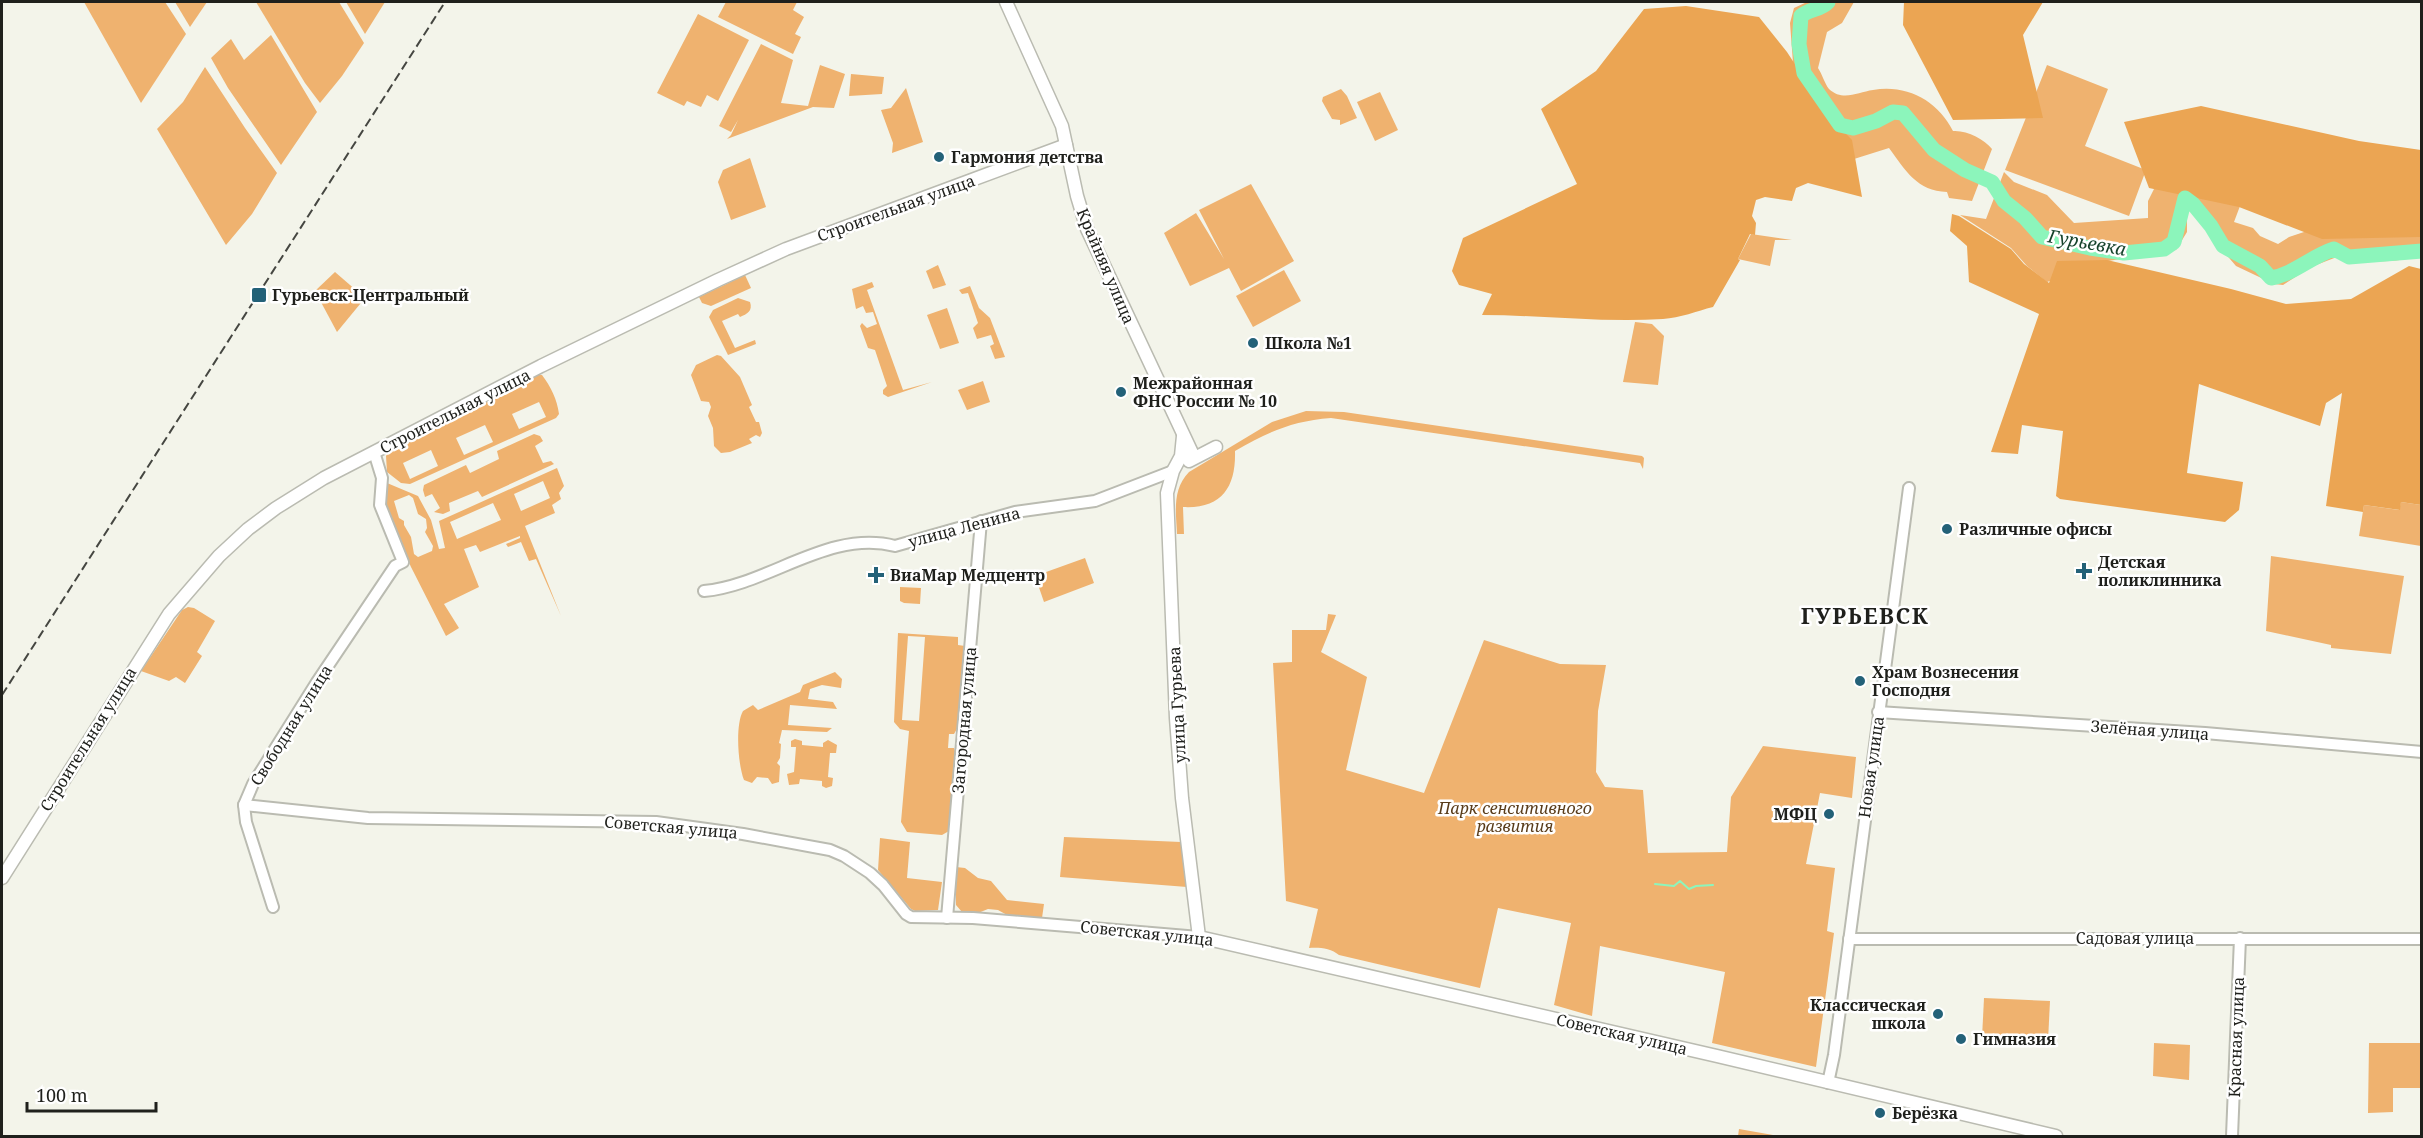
<svg xmlns="http://www.w3.org/2000/svg" width="2423" height="1138" viewBox="0 0 2423 1138" font-family="'Noto Serif',serif">
<style>
.green{fill:#efb26f;fill-rule:evenodd}
.forest{fill:#eba553}
.lines{fill:none;stroke-linecap:round;stroke-linejoin:round}
.stream{stroke:#8cf5bb;stroke-width:2}
.river{stroke:#8cf5bb;stroke-width:15}
.tertiary-casing{stroke:#babbb1;stroke-width:14}
.secondary-casing{stroke:#babbb1;stroke-width:15}
.tertiary{stroke:#fff;stroke-width:10}
.secondary{stroke:#fff;stroke-width:12}
.rail{stroke:#454641;stroke-width:2;stroke-dasharray:9 4.5;stroke-linecap:butt}
.poi-dot{fill:#236178;stroke:#fff;stroke-width:2}
.labels{text-anchor:middle;stroke-width:5;stroke-linejoin:round;paint-order:stroke}
.poi-label{font-size:16px;font-weight:bold;fill:#1f201c;stroke:#fff;text-anchor:start}
.street-label{font-size:16px;fill:#1f201c;stroke:#fff}
.park-label{font-size:16px;font-style:italic;fill:#593c1a;stroke:#fff}
.water-label{font-size:18px;font-style:italic;fill:#16432c;stroke:#fff}
.district-label{font-size:22px;font-weight:bold;letter-spacing:1.5px;fill:#1f201c;stroke:#fff}
</style>
<rect width="100%" height="100%" fill="#f3f4ea"/>
<g class="green">
<path d="M 84,2 L 165,2 L 186,34 L 141,103 Z"/>
<path d="M 175,2 L 207,2 L 190,27 Z"/>
<path d="M 256,2 L 339,2 L 364,43 L 342,76 L 320,103 L 305,83 Z"/>
<path d="M 346,2 L 385,2 L 365,34 Z"/>
<path d="M 726,2 L 797,2 L 793,10 L 804,17 L 795,34 L 801,37 L 793,54 L 718,17 Z"/>
<path d="M 1807,2 L 1854,2 L 1842,23 L 1827,32 L 1818,68 C 1822,74 1825,84 1829,89 C 1843,102 1858,92 1873,90 C 1907,84 1938,101 1953,131 C 1967,130 1984,139 1992,149 L 1972,201 L 1949,198 L 1947,192 C 1917,191 1906,171 1889,148 L 1854,159 L 1793,63 L 1790,23 L 1794,8 Z"/>
<path d="M 698,14 L 749,40 L 718,101 L 707,95 L 701,107 L 687,101 L 684,106 L 657,93 Z"/>
<path d="M 271,35 L 317,112 L 281,165 L 228,88 L 211,58 L 231,39 L 244,60 Z"/>
<path d="M 761,44 L 793,60 L 781,103 L 808,106 L 820,65 L 845,74 L 834,108 L 813,107 L 727,139 L 731,135 L 738,120 L 731,132 L 719,126 Z"/>
<path d="M 2047,65 L 2108,89 L 2085,146 L 2146,170 L 2129,216 L 2005,170 Z"/>
<path d="M 205,67 L 245,128 L 277,173 L 252,214 L 226,245 L 157,129 L 183,102 Z"/>
<path d="M 851,74 L 884,77 L 882,94 L 849,96 Z"/>
<path d="M 906,88 L 923,142 L 892,153 L 893,143 L 881,110 L 891,108 Z"/>
<path d="M 1341,89 L 1347,96 L 1357,118 L 1340,125 L 1340,120 L 1332,119 L 1322,101 L 1323,97 Z"/>
<path d="M 1380,92 L 1398,130 L 1375,141 L 1357,102 Z"/>
<path d="M 750,158 L 766,207 L 731,220 L 718,182 L 723,170 Z"/>
<path d="M 2004,172 L 2014,182 L 2047,195 L 2074,223 L 2148,218 L 2148,201 L 2159,179 L 2240,206 L 2234,222 L 2253,228 L 2260,236 L 2278,244 L 2289,237 L 2307,231 L 2421,225 L 2421,255 C 2403,262 2358,265 2342,255 L 2311,267 L 2283,285 L 2274,284 L 2236,266 L 2224,252 L 2197,208 L 2187,204 L 2187,232 L 2176,250 L 2108,261 L 2047,282 L 2027,266 L 2011,248 L 1960,215 L 1986,219 Z"/>
<path d="M 1251,184 L 1294,261 L 1241,291 L 1229,268 L 1190,286 L 1164,233 L 1196,213 L 1224,259 L 1199,210 Z"/>
<path d="M 1751,234 L 1792,240 L 1775,240 L 1770,266 L 1738,259 Z"/>
<path d="M 938,265 L 946,285 L 933,289 L 926,271 Z"/>
<path d="M 1284,270 L 1301,301 L 1253,327 L 1236,296 Z"/>
<path d="M 335,272 L 365,298 L 337,332 L 315,291 Z"/>
<path d="M 745,275 L 751,288 L 711,306 L 702,303 L 699,297 Z"/>
<path d="M 872,282 L 874,287 L 867,290 L 903,390 L 932,382 L 888,397 L 883,394 L 883,390 L 887,386 L 875,350 L 868,348 L 860,326 L 862,323 L 867,328 L 877,324 L 873,312 L 866,313 L 863,306 L 856,309 L 852,289 Z"/>
<path d="M 970,286 L 979,308 L 990,318 L 1005,357 L 995,359 L 990,346 L 994,344 L 991,335 L 977,339 L 973,328 L 978,323 L 968,293 L 962,294 L 959,290 Z"/>
<path d="M 738,298 L 750,302 C 753,311 747,314 740,317 L 738,314 L 722,321 L 735,348 L 755,340 L 756,344 L 728,355 L 709,317 L 713,310 Z"/>
<path d="M 947,308 L 959,343 L 940,349 L 927,315 Z"/>
<path d="M 1635,322 L 1652,324 L 1664,336 L 1658,385 L 1623,382 Z"/>
<path d="M 717,355 L 721,356 L 740,377 L 752,405 L 749,407 L 756,422 L 759,422 L 762,433 L 760,437 L 756,435 L 749,439 L 752,443 L 730,452 L 721,453 L 714,446 L 713,428 L 708,416 L 711,407 L 709,402 L 701,401 L 691,375 L 696,365 Z"/>
<path d="M 537,375 L 542,375 C 551,387 557,399 559,414 L 556,418 L 410,484 L 401,483 L 387,472 L 386,456 L 390,450 ZM 539,402 L 546,417 L 519,429 L 512,414 ZM 485,425 L 493,442 L 464,455 L 456,438 ZM 431,450 L 438,466 L 410,479 L 403,463 Z"/>
<path d="M 983,381 L 990,402 L 967,410 L 958,390 Z"/>
<path d="M 1306,411 L 1344,412 L 1642,456 L 1644,458 L 1643,469 L 1640,463 L 1331,418 C 1292,421 1268,432 1235,451 C 1236,487 1222,509 1183,507 L 1184,534 L 1177,534 C 1176,511 1172,490 1189,472 L 1272,422 Z"/>
<path d="M 534,434 L 540,436 L 543,441 L 535,446 L 543,463 L 551,461 L 554,464 L 482,497 L 478,491 L 449,503 L 450,511 L 443,514 L 434,512 L 440,508 L 432,494 L 425,497 L 423,490 L 424,485 L 466,465 L 470,473 L 499,459 L 497,451 Z"/>
<path d="M 557,468 L 564,486 L 559,493 L 561,499 L 552,505 L 555,513 L 525,526 L 561,616 L 536,559 L 529,561 L 521,542 L 508,547 L 506,544 L 520,538 L 520,536 L 480,552 L 476,545 L 464,549 L 479,587 L 444,604 L 459,628 L 446,636 L 411,567 L 384,506 L 387,483 L 418,496 L 431,520 L 439,549 L 445,548 L 439,521 ZM 543,481 L 550,498 L 521,511 L 514,494 ZM 409,495 L 413,498 L 418,514 L 426,519 L 427,528 L 425,532 L 433,546 L 432,551 L 418,557 L 414,554 L 411,537 L 404,525 L 404,521 L 399,518 L 394,501 ZM 493,503 L 501,520 L 457,539 L 450,522 Z"/>
<path d="M 2401,502 L 2421,505 L 2421,546 L 2359,536 L 2364,505 L 2399,510 Z"/>
<path d="M 2271,556 L 2404,576 L 2391,654 L 2331,648 L 2331,645 L 2266,631 Z"/>
<path d="M 1085,558 L 1094,583 L 1044,602 L 1035,576 Z"/>
<path d="M 900,587 L 921,588 L 920,604 L 904,603 L 900,601 Z"/>
<path d="M 188,607 L 194,608 L 215,621 L 197,652 L 202,656 L 185,683 L 176,677 L 169,681 L 141,671 L 182,610 Z"/>
<path d="M 1328,614 L 1336,615 L 1321,652 L 1367,677 L 1346,770 L 1424,793 L 1484,640 L 1560,664 L 1606,665 L 1598,711 L 1596,772 L 1605,787 L 1643,790 L 1648,853 L 1727,852 L 1731,797 L 1763,746 L 1856,757 L 1852,798 L 1820,793 L 1806,864 L 1835,868 L 1827,931 L 1834,933 L 1816,1067 L 1712,1043 L 1725,972 L 1600,946 L 1592,1016 L 1554,1005 L 1571,923 L 1498,908 L 1480,988 L 1339,955 C 1331,948 1318,947 1309,948 L 1318,909 L 1286,901 L 1273,663 L 1292,662 L 1292,630 L 1326,630 Z"/>
<path d="M 898,633 L 958,637 L 958,645 L 965,646 L 958,727 L 954,734 L 949,734 L 948,748 L 954,748 L 956,754 L 949,831 L 942,835 L 907,832 L 901,822 L 909,731 L 900,729 L 894,722 ZM 908,636 L 925,637 L 919,721 L 902,720 Z"/>
<path d="M 835,672 L 842,679 L 841,688 L 822,685 L 810,689 L 808,699 L 833,702 L 837,709 L 790,705 L 788,725 L 832,728 L 827,732 L 782,730 L 779,743 L 781,744 L 780,758 L 777,763 L 780,766 L 779,782 L 772,784 L 768,778 L 757,777 L 752,783 L 744,780 C 738,765 735,725 743,711 L 753,705 L 758,710 L 800,692 L 803,685 Z"/>
<path d="M 795,739 L 802,741 L 802,745 L 823,747 L 823,743 L 828,740 L 837,745 L 836,753 L 830,753 L 828,777 L 833,778 L 832,786 L 826,788 L 822,786 L 822,781 L 800,779 L 799,784 L 789,785 L 787,774 L 794,772 L 796,747 L 791,747 L 791,741 Z"/>
<path d="M 1064,837 L 1181,842 L 1187,887 L 1060,877 Z"/>
<path d="M 880,838 L 910,842 L 907,878 L 942,882 L 938,910 L 915,911 L 911,909 L 878,870 Z"/>
<path d="M 956,867 L 965,868 L 978,878 L 991,881 L 1007,900 L 1044,904 L 1042,918 L 1007,915 L 998,910 L 988,909 L 978,913 L 962,912 L 956,905 Z"/>
<path d="M 1984,998 L 2050,1001 L 2048,1041 L 1982,1038 Z"/>
<path d="M 2154,1043 L 2190,1045 L 2189,1080 L 2153,1076 Z"/>
<path d="M 2369,1043 L 2421,1043 L 2421,1088 L 2393,1088 L 2393,1112 L 2368,1113 Z"/>
<path d="M 1739,1129 L 1773,1135 L 1773,1136 L 1738,1136 Z"/>
</g>
<g class="forest">
<path d="M 1904,2 L 2043,2 L 2023,35 L 2043,118 L 1953,120 L 1903,25 Z"/>
<path d="M 1686,6 L 1759,17 L 1787,52 L 1828,115 L 1852,140 L 1862,197 L 1808,183 L 1796,188 L 1792,201 L 1765,197 L 1756,200 L 1752,216 L 1756,223 L 1755,235 L 1750,234 L 1738,259 L 1740,260 L 1713,307 C 1697,311 1680,318 1663,319 C 1603,323 1542,315 1482,315 L 1492,294 L 1459,285 L 1452,271 L 1463,238 L 1577,184 L 1541,109 L 1596,71 L 1644,9 Z"/>
<path d="M 2201,106 L 2359,141 L 2421,150 L 2421,237 L 2322,239 L 2239,207 L 2149,188 L 2124,122 Z"/>
<path d="M 1952,214 L 1959,216 L 2011,249 L 2024,264 L 2049,283 L 2057,261 L 2107,260 L 2231,289 L 2286,304 L 2351,299 L 2409,266 L 2421,269 L 2421,505 L 2401,502 L 2400,510 L 2364,505 L 2363,512 L 2326,506 L 2342,393 L 2326,403 L 2320,426 L 2199,384 L 2187,473 L 2243,482 L 2239,510 L 2225,522 L 2060,499 L 2056,496 L 2063,431 L 2022,425 L 2018,454 L 1991,452 L 2039,314 L 1969,282 L 1967,246 L 1950,231 Z"/>
</g>
<g class="lines">
<path class="stream" d="M 1655,884 L 1674,886 L 1680,881 L 1689,889 L 1696,886 L 1713,885"/>
<path class="river" d="M 1828,2 C 1821,10 1809,9 1801,16 L 1799,44 L 1804,73 L 1840,125 L 1853,128 L 1876,121 L 1893,112 L 1903,113 L 1934,150 L 1965,170 L 1992,182 L 2004,201 L 2025,218 L 2042,237 L 2090,248 L 2124,253 L 2164,249 L 2174,242 L 2185,198 L 2193,204 L 2211,226 L 2223,246 L 2260,266 L 2271,278 C 2294,274 2312,256 2334,249 L 2349,257 L 2422,251"/>
<defs>
<g id="tertiary">
<path d="M 704,591 C 769,585 828,529 895,546 L 1015,512 L 1095,501 L 1173,471"/>
<path d="M 1878,712 L 2205,733 L 2422,752"/>
<path d="M 244,805 L 368,818 L 656,822 L 743,834 L 830,850 L 844,856 L 870,873 L 883,885 L 906,914 L 911,917 L 973,918 L 1199,937"/>
<path d="M 273,907 L 246,822 L 244,805 L 253,784 L 317,682 L 395,566 L 403,562 L 380,505 L 382,478 L 374,452"/>
<path d="M 947,918 L 981,521"/>
<path d="M 1849,939 L 2422,939"/>
<path d="M 1828,1083 L 1834,1055 L 1909,488"/>
<path d="M 2232,1136 L 2240,938"/>
</g>
<g id="secondary">
<path d="M 1006,2 L 1062,126 L 1077,196 L 1087,229 L 1194,457"/>
<path d="M 1183,436 L 1181,456 L 1173,471 L 1167,493 L 1176,718 L 1182,798 L 1199,937 L 1717,1056 L 2056,1136"/>
<path d="M 1189,461 L 1216,447"/>
<path d="M 2,878 L 169,614 L 219,556 L 248,529 L 276,508 L 324,478 L 541,366 L 718,280 L 786,249 L 1066,145"/>
</g>
</defs>
<use href="#tertiary" class="tertiary-casing"/>
<use href="#secondary" class="secondary-casing"/>
<use href="#tertiary" class="tertiary"/>
<use href="#secondary" class="secondary"/>
<path class="rail" d="M 2,695 L 445,2"/>
</g>
<g class="poi-dot">
<circle cx="939" cy="157" r="6"/>
<rect x="251" y="287" width="16" height="16" rx="3"/>
<circle cx="1253" cy="343" r="6"/>
<circle cx="1121" cy="392" r="6"/>
<circle cx="1947" cy="529" r="6"/>
<path d="M2081 562h6v6h6v6h-6v6h-6v-6h-6v-6h6z"/>
<path d="M873 566h6v6h6v6h-6v6h-6v-6h-6v-6h6z"/>
<circle cx="1860" cy="681" r="6"/>
<circle cx="1829" cy="814" r="6"/>
<circle cx="1938" cy="1014" r="6"/>
<circle cx="1961" cy="1039" r="6"/>
<circle cx="1880" cy="1113" r="6"/>
</g>
<g class="labels">
<g class="poi-label">
<text x="951" y="163">Гармония детства</text>
<text x="272" y="301">Гурьевск-Центральный</text>
<text x="1265" y="349">Школа №1</text>
<text x="1133" y="389">Межрайонная<tspan x="1133" dy="18">ФНС России № 10</tspan></text>
<text x="1959" y="535">Различные офисы</text>
<text x="2098" y="568">Детская<tspan x="2098" dy="18">поликлинника</tspan></text>
<text x="890" y="581">ВиаМар Медцентр</text>
<text x="1872" y="678">Храм Вознесения<tspan x="1872" dy="18">Господня</tspan></text>
<text x="1817" y="820" text-anchor="end">МФЦ</text>
<text x="1926" y="1011" text-anchor="end">Классическая<tspan x="1926" dy="18">школа</tspan></text>
<text x="1973" y="1045">Гимназия</text>
<text x="1892" y="1119">Берёзка</text>
</g>
<g class="street-label">
<text transform="translate(896 208) rotate(-20)" y="6">Строительная улица</text>
<text transform="translate(1106 266) rotate(67)" y="6">Крайняя улица</text>
<text transform="translate(455 411) rotate(-27)" y="6">Строительная улица</text>
<text transform="translate(964 527) rotate(-15)" y="6">улица Ленина</text>
<text transform="translate(1177 705) rotate(-93)" y="6">улица Гурьева</text>
<text transform="translate(964 720) rotate(-85)" y="6">Загородная улица</text>
<text transform="translate(291 725) rotate(-58)" y="6">Свободная улица</text>
<text transform="translate(2150 730) rotate(4)" y="6">Зелёная улица</text>
<text transform="translate(88 739) rotate(-58)" y="6">Строительная улица</text>
<text transform="translate(1871 767) rotate(-82)" y="6">Новая улица</text>
<text transform="translate(671 827) rotate(5)" y="6">Советская улица</text>
<text transform="translate(1147 933) rotate(6)" y="6">Советская улица</text>
<text x="2135" y="944">Садовая улица</text>
<text transform="translate(1622 1034) rotate(13)" y="6">Советская улица</text>
<text transform="translate(2236 1037) rotate(-88)" y="6">Красная улица</text>
</g>
<g class="park-label">
<text x="1515" y="814">Парк сенситивного<tspan x="1515" dy="18">развития</tspan></text>
</g>
<g class="water-label">
<text transform="translate(2087 243) rotate(10)" y="6">Гурьевка</text>
</g>
<g class="district-label">
<text x="1865" y="624">ГУРЬЕВСК</text>
</g>
</g>
<rect width="2423" height="1138" fill="none" stroke="#1f201c" stroke-width="6"/>
<path d="M27 1102v9h129v-9" fill="none" stroke="#1f201c" stroke-width="3"/>
<text x="36" y="1102" font-size="18" fill="#1f201c" stroke="#ffffff" stroke-width="4.5" paint-order="stroke">100 m</text>
</svg>
